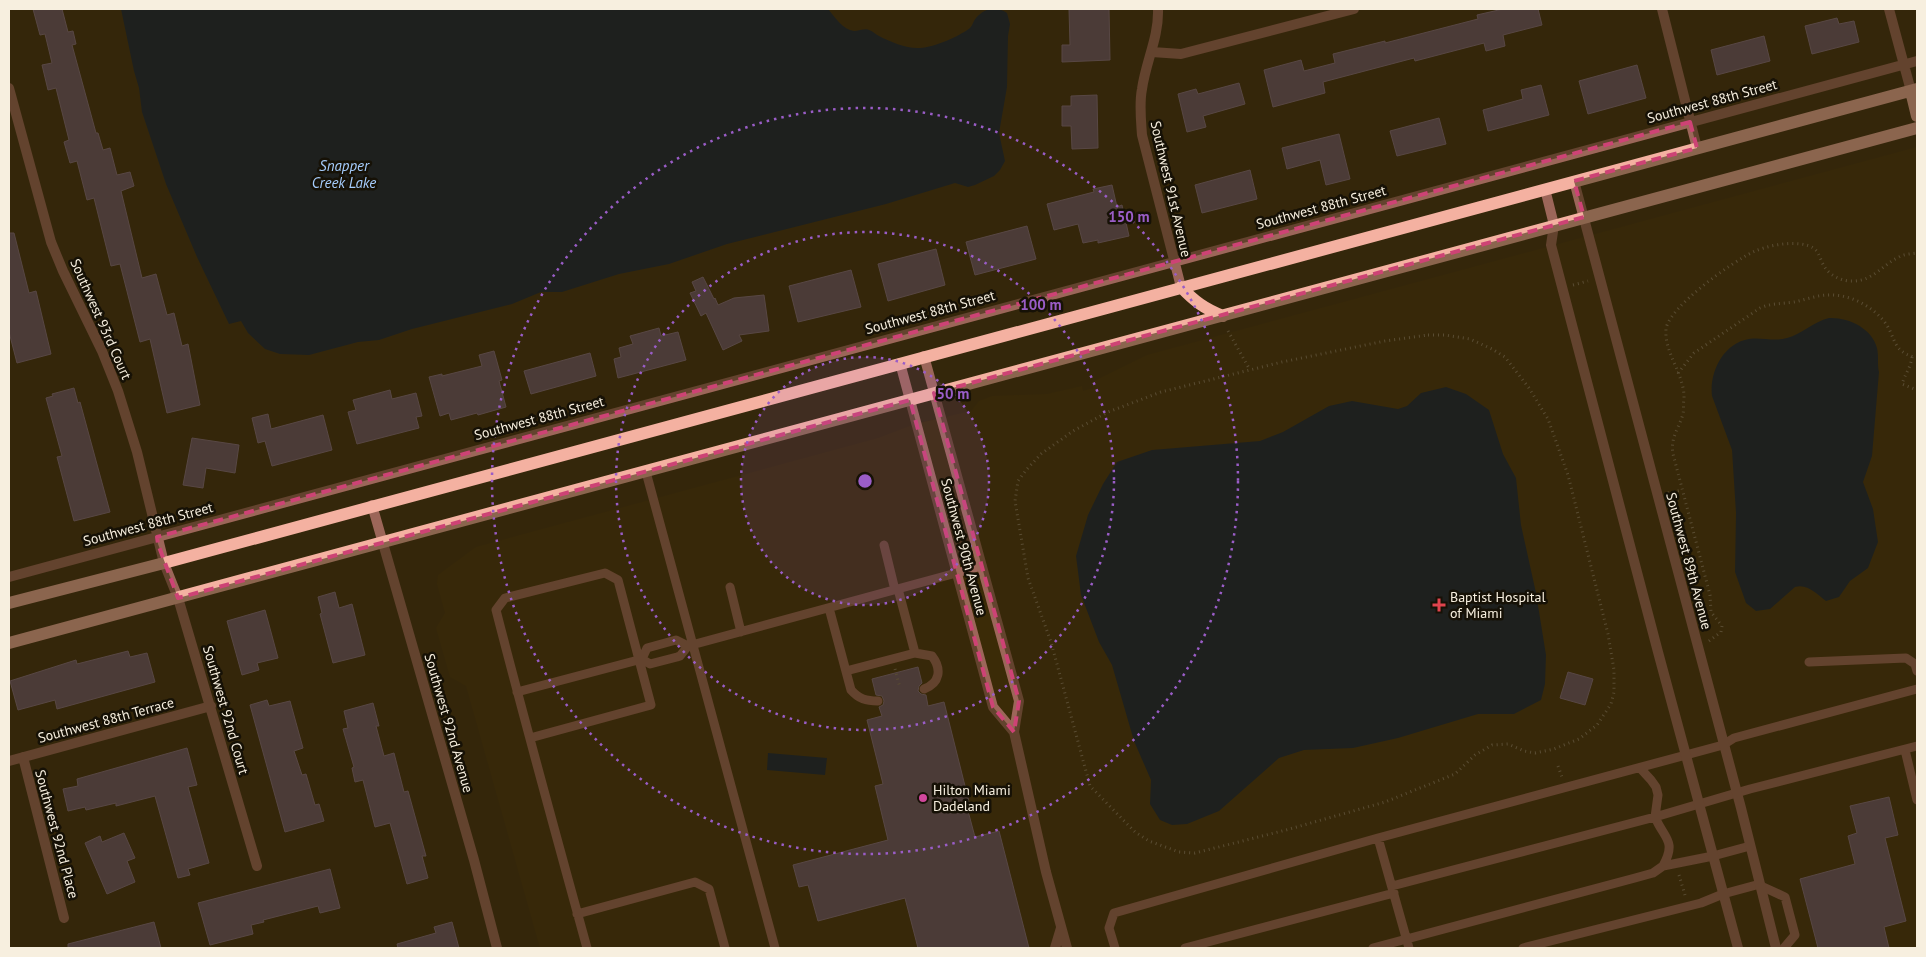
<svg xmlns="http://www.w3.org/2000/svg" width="1926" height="957" font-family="'PT Sans',sans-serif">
  <rect width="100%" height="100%" fill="#34270b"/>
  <path fill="#3b2b07" d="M1917,147V948H540L466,686L450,677L436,628L445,613L437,584L438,575L476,547L878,438L915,424L971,411L979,401L992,396L1047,394L1082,386L1083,391L1093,388L1092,382L1147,355Z"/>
  <path fill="#031a36" d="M121,9H828C835,17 843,30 854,31C859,31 866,28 869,30C873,31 876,35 879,36C891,42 907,49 920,48C935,47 958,37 970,28C973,25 973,21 976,18C985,8 996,6 1007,13L1010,24L1008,36L1007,87L999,133L1005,161L1000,170L994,176L975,185L968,187L955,183L886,204L727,244L669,264L619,274L562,292H541L512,304L412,329L379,340L358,342L309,355L280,354L265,349L248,333L241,321L229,324L197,257L166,184L142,112L139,88L134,71Z
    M1829,318C1848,317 1872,328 1877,348C1879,357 1877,364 1879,372L1872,456L1863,482L1873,509L1878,542L1868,568L1850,581L1839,597L1826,601C1817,594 1807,583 1795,587L1770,609L1756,611L1746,603L1735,572L1736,513L1732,450L1712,396C1709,373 1723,343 1749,339C1762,337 1774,342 1787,338C1802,334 1813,322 1829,318Z
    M1446,387L1466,394L1489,410L1503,454L1516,478L1521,525L1536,593L1546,655L1545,684L1541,700L1514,714H1478L1398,738L1353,748L1304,750L1279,758L1219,811L1187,824L1172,825L1160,820L1150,804L1151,780L1134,741L1112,665L1099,642L1081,595L1076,556L1088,515L1103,484L1117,462L1152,450L1260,441L1283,432L1329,406L1352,401L1398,409L1407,406L1421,393Z
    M768,753L827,758L825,775L767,770Z"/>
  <path fill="#66546d" stroke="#826f89" d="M33,9H62L68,32L73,31L76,44L72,45L96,133H98L103,150L110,148L117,175L130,172L134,186L121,191L142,278L156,274L167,315L174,313L182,346L188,344L200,405L167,413L150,339L140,342L120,264L111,266L94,198L87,200L77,161L70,163L64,142L69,140L56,88L48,90L42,65L52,63L45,34L40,35Z
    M1069,9H1109L1110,60L1062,62V45H1070Z
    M1503,9H1538L1542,25L1503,35L1505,46L1486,51L1484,43L1415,61L1414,58L1323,82L1325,93L1273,107L1264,70L1301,60L1304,71L1335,63L1333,54L1385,41V43L1478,19L1477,15Z
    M1837,18L1839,24L1854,21L1859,42L1812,54L1805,26Z
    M1764,36L1770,61L1717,75L1711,50Z
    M1637,65L1646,98L1588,114L1579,81Z
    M1239,83L1245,104L1203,116L1206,127L1187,132L1178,94L1196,89L1198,94Z
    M1541,85L1549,115L1488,131L1483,110L1523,99L1521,90Z
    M1097,95L1098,148L1072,149L1071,126H1062V106H1071V96Z
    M1439,118L1446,144L1397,156L1390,131Z
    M1339,134L1350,179L1326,185L1320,160L1287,169L1282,148Z
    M1250,170L1257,199L1202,213L1195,185Z
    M1112,185L1117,207L1122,205L1129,236L1098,243V240L1083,243L1078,224L1054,230L1047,204L1094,192L1093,189Z
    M1027,226L1036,259L975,275L966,242Z
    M9,233H14L29,293L36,291L51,354L17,363L9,332Z
    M936,249L945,285L888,301L878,264Z
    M851,270L861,307L798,322L789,286Z
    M703,277L714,299L715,298L718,305L734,298L764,295L769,331L739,335L742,341L723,350L706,313L701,316L690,293L696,291L692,282Z
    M659,328L661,336L678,332L686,360L618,378L614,359L621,357L619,348L633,344L630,336Z
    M494,351L502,380L499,381L506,407L478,415L477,413L451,420L449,413L440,416L429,377L442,374V376L482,366L479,355Z
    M590,353L596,376L531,394L524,371Z
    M74,388L78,403L80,402L110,512L74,521L57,457L62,456L46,398L53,396L52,394Z
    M390,390L392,399L416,393L422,416L416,417L419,428L357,444L348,412L356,410L353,400Z
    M268,414L271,429L323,415L332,450L272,466L265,441L258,443L252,418Z
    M192,438L239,445L235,473L206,468L203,488L183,485Z
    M335,592L339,608L352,604L365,655L333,663L320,614L322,613L318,597Z
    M265,610L278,658L257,663L259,670L242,675L227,621Z
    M128,651L130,657L147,653L155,682L57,709L55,700L18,710L10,681L76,660L77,664Z
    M918,667L922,683L919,686L918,691L921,694L926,695L928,706L944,702L971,810L968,811L975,837L999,831L1029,948H918L905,898L818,921L808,885L799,887L793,865L888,840L875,786L883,784L867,720L882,716L879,707L883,705L884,701L882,696L876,695L872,679Z
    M1568,672L1593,679L1585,705L1560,698Z
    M267,700L269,706L290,701L303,748L294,751L302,775L306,774L315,805L319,804L324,821L285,832L250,705Z
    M373,703L379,726H376L384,756L394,753L404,792L408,791L426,856H422L428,878L407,884L390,823L375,827L363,780L355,782L352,768L354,767L343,729L348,728L344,711Z
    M187,748L197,785L188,787L209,863L188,869L190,875L178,878L155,796L116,806V803L86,810L85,807L68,811L63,789L78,786L77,779Z
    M1889,797L1898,835L1885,838L1906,921L1884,927L1889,948H1818L1800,879L1855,864L1848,836L1857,833L1850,806Z
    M124,833L135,858L127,861L135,882L107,894L85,843L100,836L102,842Z
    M330,869L340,908L320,913L318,906L263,920L264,922L251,925L253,934L210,945L198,903Z
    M154,922L161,948H68V944Z
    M452,922L459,948H398L397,944L436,933L434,927Z"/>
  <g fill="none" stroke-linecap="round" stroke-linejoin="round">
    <path stroke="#857a63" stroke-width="3" stroke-dasharray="1 4" stroke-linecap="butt" d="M1573,285L1588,281
      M1228,331L1250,370
      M1428,335H1445L1470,339L1492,349L1505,357L1529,388L1548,419L1568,475L1608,634L1614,670V692L1611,704L1597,725L1579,739L1554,749L1535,753L1524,751L1508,744L1492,745L1475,755L1455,774L1385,802L1286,830L1195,853L1179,852L1149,841L1135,832L1090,786L1051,642L1028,578L1015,501L1018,481L1027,469L1041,454L1073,431L1108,412L1161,392L1282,362L1385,341Z
      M1912,357C1911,367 1905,374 1902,384L1917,390
      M1678,373L1694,353L1760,308C1771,303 1782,304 1794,302C1805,300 1817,295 1828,295C1849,294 1870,305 1883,320C1896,335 1891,351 1914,357L1917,356
      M1668,493L1682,490
      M1709,641L1721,632L1722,626L1711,612L1710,595L1673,454C1670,438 1679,428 1683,414C1684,409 1683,404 1684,399C1685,375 1664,353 1666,329C1669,307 1732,262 1753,252C1766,246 1786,242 1801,244C1822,247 1817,257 1826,269C1831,276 1844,282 1853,281C1873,281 1882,265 1899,257C1904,254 1911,254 1917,253
      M895,669L900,688
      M1558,766L1562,777
      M1679,875L1685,895"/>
    <path stroke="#9c6659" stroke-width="9" d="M646,472L775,948
      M884,545L895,590
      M730,587L741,632
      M898,589L915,653L932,656C942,669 940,683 924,689
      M829,608L851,690C859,699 866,701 878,701
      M642,659L650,664L677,657L680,656L688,646L982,566
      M1809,662L1906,658L1915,664L1917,671
      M846,671L915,653
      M517,692L642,659L647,648L676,640L688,646
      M530,738L651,705L618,580L605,573L505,598L496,610C525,723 556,835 587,948
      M1905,750L1917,800
      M1640,768L1651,780L1656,787L1658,795L1655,817C1664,839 1677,840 1663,866
      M1378,838L1409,948
      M1392,886L1655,817L1750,789L1917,746
      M1761,886L1785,897L1795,935L1784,948
      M577,914L695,882L709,889L725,948
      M1115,948L1109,928L1114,913L1378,838L1723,745L1734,738L1917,689
      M1185,948L1394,893
      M1373,948L1635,878L1653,873L1663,866L1713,856L1750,846
      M1523,948L1701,903L1723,894L1760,884"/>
    <path stroke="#9c6659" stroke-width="10" d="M1158,9C1159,37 1146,61 1142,89C1139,104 1141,120 1142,135L1181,287
      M1662,9L1697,148
      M1889,9L1911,91
      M1152,52L1181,54L1354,9
      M9,88L51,242L63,271L102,351L118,391L137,452L164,563L178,598L257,866
      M1574,181L1741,808L1776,948
      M1545,189L1554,225L1551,245L1658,652L1738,948
      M924,356L1019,701L1014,732L1046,872L1067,948
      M900,363L993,707L1014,732
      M9,577L1917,61
      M23,757L64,918
      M9,761L211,706
      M1055,948L1061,928"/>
    <path stroke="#9c6659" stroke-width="10" d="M372,505L474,860L497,948"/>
    <path stroke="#f4b1a1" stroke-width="12" d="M1911,91L1917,116
      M1181,287C1194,301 1205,309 1223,316
      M9,603L164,563L1917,89
      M9,643L1917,128"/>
  </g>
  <path d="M0 0H1926V957H0ZM1690,122L1697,148L1574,181L1584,217L934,393L1019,701L1014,732L993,707L910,400L178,598L158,544L157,537Z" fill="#34270b" fill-opacity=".55" fill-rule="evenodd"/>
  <path fill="none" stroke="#cd4375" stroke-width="4" stroke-dasharray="10 6" stroke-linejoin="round" d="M1690,122L1697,148L1574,181L1584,217L934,393L1019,701L1014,732L993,707L910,400L178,598L158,544L157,537Z"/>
  <circle cx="865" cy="481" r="124" fill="#9a5dc7" fill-opacity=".12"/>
  <g fill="none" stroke="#9a5dc7" stroke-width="2.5" stroke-dasharray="2.5 5">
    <circle cx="865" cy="481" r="124"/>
    <circle cx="865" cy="481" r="249"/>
    <circle cx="865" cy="481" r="373"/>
  </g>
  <path fill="#e0444e" stroke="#161106" stroke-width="2" d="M1436.5 597.5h5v5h5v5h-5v5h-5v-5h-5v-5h5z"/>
  <circle fill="#d1479c" stroke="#161106" stroke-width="2" cx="923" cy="798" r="5"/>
  <g text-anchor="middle" stroke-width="5" stroke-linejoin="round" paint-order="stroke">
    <g font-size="14" fill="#f7efdf" stroke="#161106">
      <text transform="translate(1712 101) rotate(-15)" y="5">Southwest 88th Street</text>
      <text transform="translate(1171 189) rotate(77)" y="5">Southwest 91st Avenue</text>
      <text transform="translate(1321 207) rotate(-15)" y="5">Southwest 88th Street</text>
      <text transform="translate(930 312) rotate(-15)" y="5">Southwest 88th Street</text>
      <text transform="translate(101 319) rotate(66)" y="5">Southwest 93rd Court</text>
      <text transform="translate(539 418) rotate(-15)" y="5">Southwest 88th Street</text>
      <text transform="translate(148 524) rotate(-15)" y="5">Southwest 88th Street</text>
      <text transform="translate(964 547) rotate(75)" y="5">Southwest 90th Avenue</text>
      <text transform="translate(1689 561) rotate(75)" y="5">Southwest 89th Avenue</text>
      <text transform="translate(226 710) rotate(74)" y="5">Southwest 92nd Court</text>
      <text transform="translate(106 720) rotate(-15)" y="5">Southwest 88th Terrace</text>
      <text transform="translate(449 723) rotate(74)" y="5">Southwest 92nd Avenue</text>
      <text transform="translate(57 834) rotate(75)" y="5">Southwest 92nd Place</text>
    </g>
    <g font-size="14" fill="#f7efdf" stroke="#161106" text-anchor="start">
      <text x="1450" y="602">Baptist Hospital<tspan x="1450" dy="16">of Miami</tspan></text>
      <text x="933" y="795">Hilton Miami<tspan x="933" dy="16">Dadeland</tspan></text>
    </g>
    <g font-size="15" font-style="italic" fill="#a6cdfd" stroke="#161106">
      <text x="344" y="171">Snapper<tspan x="344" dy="17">Creek Lake</tspan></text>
    </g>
  </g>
  <circle cx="865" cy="481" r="8" fill="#9a5dc7" stroke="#161106" stroke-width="2.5"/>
  <g font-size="15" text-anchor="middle" font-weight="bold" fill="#9a5dc7" stroke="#161106" stroke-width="5" stroke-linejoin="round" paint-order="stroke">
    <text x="1129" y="222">150 m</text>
    <text x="1041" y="310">100 m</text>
    <text x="953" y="399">50 m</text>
  </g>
  <rect width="1926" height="957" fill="none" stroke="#f7efdf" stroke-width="20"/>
</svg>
